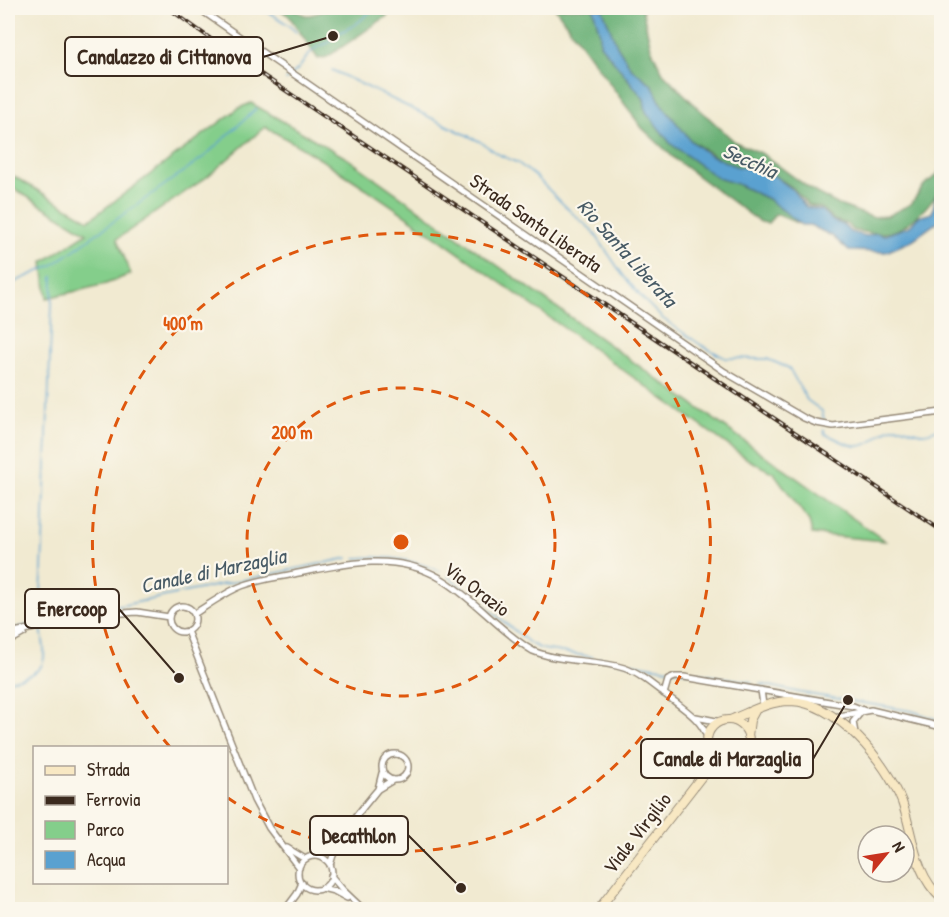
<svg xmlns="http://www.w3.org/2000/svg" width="949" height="917" font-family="'Patrick Hand',sans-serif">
  <rect width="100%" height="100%" fill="#fbf7ec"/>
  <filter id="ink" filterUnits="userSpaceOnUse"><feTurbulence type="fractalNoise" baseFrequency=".0167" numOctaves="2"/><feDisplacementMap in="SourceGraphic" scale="12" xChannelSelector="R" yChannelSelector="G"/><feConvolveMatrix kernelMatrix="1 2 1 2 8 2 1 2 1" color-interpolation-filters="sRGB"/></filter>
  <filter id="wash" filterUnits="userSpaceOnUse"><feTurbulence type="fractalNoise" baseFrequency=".008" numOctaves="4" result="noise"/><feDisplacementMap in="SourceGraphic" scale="24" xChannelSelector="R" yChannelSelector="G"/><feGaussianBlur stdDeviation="1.35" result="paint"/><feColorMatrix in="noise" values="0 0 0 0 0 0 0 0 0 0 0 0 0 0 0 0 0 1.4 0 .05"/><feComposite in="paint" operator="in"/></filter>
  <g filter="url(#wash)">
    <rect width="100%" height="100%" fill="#f1ead1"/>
    <path fill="#84ce8b" stroke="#607c54" stroke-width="1.5" d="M251,103L348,159L885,541L812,534L809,521L774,473L749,460C669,402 588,346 508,288C429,232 350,173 265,127L207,177L117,239L131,274L106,284L47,298L43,262L87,233L8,185V173L89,220L239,108Z"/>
    <path fill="#6bb177" stroke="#536e4a" stroke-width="1.5" d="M277,8H291L305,15H310L336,8H392L387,16L348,43L327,57L318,59L289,16Z
      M555,8H593L600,34V44L644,99L646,112L671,144L718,178L737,184L768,199L802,225L776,214L768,223L760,222L676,160L642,128Z
      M602,8H642L651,48L663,73L694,104L735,142L761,153L813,191L839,205L872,217L887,216L911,204L924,185L937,175L941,167C941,172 943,181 941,186C932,204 907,231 885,233C875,234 863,232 852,230L847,224L834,220L821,208L808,205L793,188L769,172L735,166L719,159L691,141L662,105L652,85L631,68L617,46Z"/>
    <path fill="#5aa1d0" stroke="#4a6677" stroke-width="1.5" d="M593,8H602L617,46L631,68L652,85L662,105L691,141L708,154L735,166L769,172L792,189L806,207L821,210L833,221L844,225L850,232L867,236L876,233L885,235L910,226L918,217L932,213L936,196L941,187L940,220L911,241L886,252L849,251L832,236L810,225H802L768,199L737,184L718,178L671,144L646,112L644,99L600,44V34Z"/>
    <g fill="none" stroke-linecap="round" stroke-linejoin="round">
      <path stroke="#5aa1d0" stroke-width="1.5" d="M262,8L287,24L296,32
        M332,70L479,141L500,155L518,163L535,176L571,212L593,231L622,274L643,299L662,318L701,345L725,358L767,359L789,368L807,400L822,411L824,420
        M286,80L299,68L309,54L317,47L328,43L333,36L355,25L375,8
        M8,285L53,265L205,156L256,109
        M824,430L825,434C842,440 855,453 872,441C878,436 884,430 892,428C904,424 912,433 923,433C929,433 936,429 942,428
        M356,558C386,555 412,559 440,571
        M448,576L531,644L542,649L593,657
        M48,621L348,558
        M40,624L53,276
        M8,630L29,625
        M598,658L752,682
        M8,681C46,672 48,667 41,628
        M761,684L802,693L912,711L942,721"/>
    </g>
  </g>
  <g filter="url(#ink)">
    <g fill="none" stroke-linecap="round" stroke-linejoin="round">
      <defs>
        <path id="street" d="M198,8L725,372L804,418L816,423L833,426L942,412
          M169 619a13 13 0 1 1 26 0a13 13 0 1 1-26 0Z
          M194,614C208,605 222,595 237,588C254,580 275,578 294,574C342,564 395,551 440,578C474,598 499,631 533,651C562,663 595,659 624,668C642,674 658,690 674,701C688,712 701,720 707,737
          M187,631L254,800L269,828L299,868
          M8,633L110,614L137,612L169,617
          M8,642L24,633
          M761,690L763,705
          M664,694L668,680L675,677H684L853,706L863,710
          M696,717L721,722
          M834,717L871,710L942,727
          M855,733L853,722L861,712
          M382 767a13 13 0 1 1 26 0a13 13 0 1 1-26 0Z
          M382,773L378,789L393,780
          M287,848L305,859
          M317,856L337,842
          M298 873a17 17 0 1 1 34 0a17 17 0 1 1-34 0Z
          M330,865C337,837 360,811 378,789
          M331,876L343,890L364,910
          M322,888L334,891L347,898
          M285,910L297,894L302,883"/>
        <path id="secondary" d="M730,720C750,712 768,701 791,701C837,703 886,761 902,802C914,836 913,873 942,899
          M707 741a21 21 0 1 1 42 0a21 21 0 1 1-42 0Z
          M748,736L750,720L756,709
          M703,774L709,750
          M598,910L702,776L724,762"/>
        <path id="highway" d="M940,910L942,908"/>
      </defs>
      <use href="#street" stroke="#968a78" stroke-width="8"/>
      <use href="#secondary" stroke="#968a78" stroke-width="10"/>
      <use href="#highway" stroke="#968a78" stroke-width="12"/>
      <use href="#street" stroke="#fff" stroke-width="5"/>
      <use href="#secondary" stroke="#f8e8c3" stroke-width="8"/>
      <use href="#highway" stroke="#edc569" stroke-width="9"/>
      <defs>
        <path id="rail" d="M168,8L243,62L942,531"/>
      </defs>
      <use href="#rail" stroke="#3b2a1e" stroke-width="4"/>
      <use href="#rail" stroke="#fbf7ec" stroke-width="1.5" stroke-dasharray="4.5" stroke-linecap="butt"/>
    </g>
  </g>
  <g fill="none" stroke="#df570d" stroke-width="3" stroke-dasharray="10 8">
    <circle cx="401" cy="542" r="154"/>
    <path d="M170 747A309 309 0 1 1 228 798"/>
  </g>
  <g text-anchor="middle" stroke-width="4.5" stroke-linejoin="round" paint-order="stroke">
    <g font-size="20" fill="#3b2a1e" stroke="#fbf7ec">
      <text transform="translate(536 223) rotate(35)" y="7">Strada Santa Liberata</text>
      <text transform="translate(477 589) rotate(37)" y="7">Via Orazio</text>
      <text transform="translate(637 833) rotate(-52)" y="7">Viale Virgilio</text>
    </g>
    <g font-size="21" font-style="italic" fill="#475a65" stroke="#fbf7ec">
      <text transform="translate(750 161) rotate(24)" y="7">Secchia</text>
      <text transform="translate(627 253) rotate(48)" y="7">Rio Santa Liberata</text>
      <text transform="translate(213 571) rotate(-12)" y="7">Canale di Marzaglia</text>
    </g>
  </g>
  <circle cx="401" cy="542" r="9" fill="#df570d" stroke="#fbf7ec" stroke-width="3"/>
  <g font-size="18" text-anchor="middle" font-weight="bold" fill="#df570d" stroke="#fbf7ec" stroke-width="4.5" stroke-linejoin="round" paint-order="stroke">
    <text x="183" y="330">400 m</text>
    <text x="292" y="439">200 m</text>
  </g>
  <path fill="none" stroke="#3b2a1e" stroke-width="2" d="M333 36L263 57M179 678L119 609M848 700L813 759M461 888L408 835"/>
  <g fill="#3b2a1e" stroke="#fbf7ec" stroke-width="2">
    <circle cx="333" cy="36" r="6"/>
    <circle cx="179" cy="678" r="6"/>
    <circle cx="848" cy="700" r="6"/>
    <circle cx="461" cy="888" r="6"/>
  </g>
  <g fill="#fbf7ec" stroke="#3b2a1e" stroke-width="2">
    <rect x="65" y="37" width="198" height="39" rx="6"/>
    <rect x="25" y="589" width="94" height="39" rx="6"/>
    <rect x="641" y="739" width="172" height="39" rx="6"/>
    <rect x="310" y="816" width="98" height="39" rx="6"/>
  </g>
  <g font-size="21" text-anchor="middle" font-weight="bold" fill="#3b2a1e">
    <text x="164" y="64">Canalazzo di Cittanova</text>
    <text x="72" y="616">Enercoop</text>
    <text x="727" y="766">Canale di Marzaglia</text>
    <text x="359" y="843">Decathlon</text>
  </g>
  <rect width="949" height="917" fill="none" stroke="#fbf7ec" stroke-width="30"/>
  <rect x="33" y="746" width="195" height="138" fill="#fbf7ec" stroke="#aea59a" stroke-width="1.5"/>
  <rect x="45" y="766" width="30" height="9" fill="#f8e8c3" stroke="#aea59a" stroke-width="1.5"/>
  <text x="87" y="776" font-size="18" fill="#3b2a1e">Strada</text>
  <rect x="45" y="796" width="30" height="9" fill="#3b2a1e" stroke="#aea59a" stroke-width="1.5"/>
  <text x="87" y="806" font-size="18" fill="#3b2a1e">Ferrovia</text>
  <rect x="45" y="821" width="30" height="18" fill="#84ce8b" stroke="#aea59a" stroke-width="1.5"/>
  <text x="87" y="836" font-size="18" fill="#3b2a1e">Parco</text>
  <rect x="45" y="851" width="30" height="18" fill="#5aa1d0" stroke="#aea59a" stroke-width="1.5"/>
  <text x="87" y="866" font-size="18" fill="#3b2a1e">Acqua</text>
  <g transform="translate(886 854) rotate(60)"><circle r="28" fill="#fbf7ec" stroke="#aea59a" stroke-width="1.5"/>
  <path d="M0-4.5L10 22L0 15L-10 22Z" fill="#c8321e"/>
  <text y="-9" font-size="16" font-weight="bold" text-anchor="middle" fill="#3b2a1e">N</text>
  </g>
</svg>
